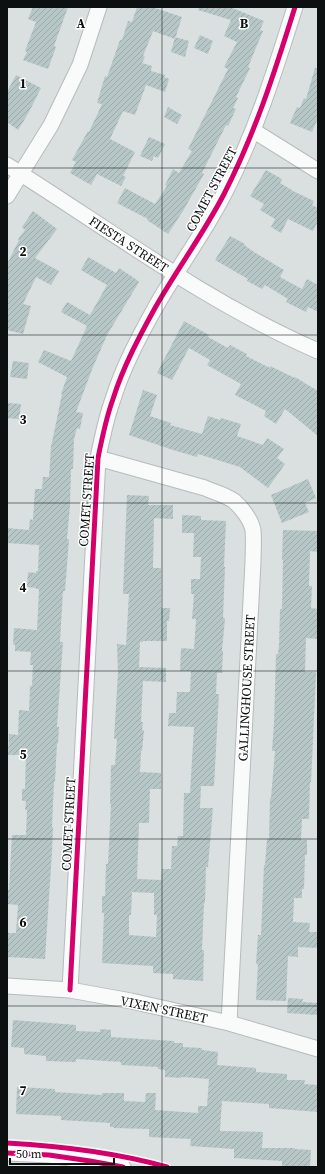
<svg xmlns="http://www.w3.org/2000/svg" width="325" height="1174" font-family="'Source Serif 4',serif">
  <defs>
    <pattern id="building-hatch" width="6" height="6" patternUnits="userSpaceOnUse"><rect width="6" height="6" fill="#b7c7c7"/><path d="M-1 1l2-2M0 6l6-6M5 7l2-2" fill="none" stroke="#9caaaa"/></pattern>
  </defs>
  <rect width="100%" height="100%" fill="#dadfdf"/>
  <path fill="url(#building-hatch)" fill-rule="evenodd" d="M33,7H68L54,46L56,47L48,69L23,60L27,52L25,51L36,22L28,19Z
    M137,7H152L182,17L175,39L153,31L143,56L145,57L142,63L152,66L151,71L165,75L164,77L169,79L165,92L146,85L135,115L123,111L110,139L135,152L123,176L126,177L121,186L97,174L91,185L70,173L76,162L72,160L88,131L89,132L102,104L97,103L105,76L107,77L120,40H122L128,21L132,22Z
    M199,7H230L264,21L260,30L263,31L248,67L250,68L236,97L238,98L233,108L236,109L228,126L226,125L202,173L204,174L183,211L168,234L147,220L148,219L117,203L125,188L155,204L167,186L165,185L173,169L179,173L192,151L188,149L228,69L224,67L237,42L224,36L231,20L198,10Z
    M200,35L213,41L208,54L194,48Z
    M175,37L189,41L185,57L171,52Z
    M315,68H318V118L312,132L290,123L297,107L300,108L304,98L306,99Z
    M16,75L41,88L29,112L18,130L7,122V92Z
    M168,107L182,115L177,124L164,117Z
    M149,137L165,144L158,158L154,156L152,161L140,156Z
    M266,170L282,179L280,183L295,192L314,201L312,205L318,208V221L313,231L288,219L281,233L271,227L275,219L260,210L264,204L250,196Z
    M33,211L57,229L35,258L59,271L51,285L36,277L23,304L31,306L23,334L7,330V264L19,240L18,239L25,230L22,227Z
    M230,236L245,244L244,245L254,252L284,270L280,277L302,289L307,279L318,285V312L308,307L306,312L286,302L288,299L265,285L262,289L247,281L248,279L215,260Z
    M88,257L116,273L119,268L137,280L139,282L107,335L93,367L76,412L83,413L80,429L77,428L74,439L73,469H71L70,506L67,539H69L68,553L65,591H63L60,642H63L57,727H59L58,744L57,743L55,782H54L52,827H53L52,852L45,959L7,957V933H16L18,905L7,904V889L9,890L12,835H26L27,810H25L26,801H22V789H25L26,755H8L9,734L18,735L19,710L29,711L30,686H32L33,665H30L31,652L15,651V645L13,644L14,628L37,630L39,589H36V588L27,587L28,572L36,573V571H38L39,545L7,543V528L29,530L30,519L33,520L35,489H42L43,477H49L51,447L62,394H61L67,377L38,362L44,350L71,361L87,326L61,312L67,302L90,315L107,285L81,270Z
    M184,321L209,335L208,337L228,348L230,345L247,354L246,356L270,368V366L295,378V377L318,391V436L285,409L276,424L264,416L266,411L235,395L241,384L207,365L210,360L189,348L172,380L157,373Z
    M13,361L29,363L27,379L10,377Z
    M143,390L157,395L150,416L171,423L170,425L202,434L208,416L220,420L221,418L241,424L237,436L263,445L267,438L284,449L277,458L285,464L268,488L240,467L198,454L197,457L173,450L129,435Z
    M7,403L21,404L19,419L7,418Z
    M308,479L316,498L305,503L309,512L282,523L271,495Z
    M127,495L149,496L148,505H173V519L154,518L153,568H161V608H170L169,621H167V641H143V642H140L139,667L166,668V682L143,681L141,722H143L142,730H144L142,751H141L140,772L161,773V789H150L149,823H139L137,879L161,880L162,869H171L172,846H177L178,836H183L184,793H190L194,727L168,726L169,713H176L177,692H190L191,671H180L181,648L194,649L196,619H192L194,594H191V579H200L201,557H193L194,533H182V515L201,516V520L226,521L224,567H225L223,618H225L222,651H223L222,673H217L216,694H219L214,786H201L200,808H213L208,867H206L205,903H204L202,950H204L203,981L173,979V974L153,973V966L102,963L104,913H102V896H105L106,864H108L111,804H110L111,765H115L117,739H114L118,672L117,644L126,645L129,594H123ZM132,892L154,893V915H157L156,937L129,935V915H131Z
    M283,530L318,531V552L310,551L309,586H312L311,608L318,609V639L306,638L305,672H316L312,762L311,782H310L309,819H302L301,840H307V855H305L304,889H302V898H294L293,922L310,923L309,932H318V948L298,947V957L288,956L286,1001L256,1000L258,964H256L258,935H261L264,865H265L267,839H269L270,798H271L275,751H272L274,723L276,654H278L279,645L280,609H282L283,560H282Z
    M288,998L303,999L302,1002L318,1003V1015L287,1013Z
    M13,1020L76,1025V1031L100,1032V1029L111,1030V1037L174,1041V1043H183V1047L202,1048V1050L218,1052L217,1065L256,1068V1072L287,1074V1080H305L304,1084L318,1085V1112L269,1108V1104L222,1101L220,1131L263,1132L262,1148H295V1149L311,1150L310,1167H282V1161L234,1158V1149L190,1146L191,1139L149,1137V1129L114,1128V1127H110V1123L61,1120V1116L16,1114L17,1087L55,1089V1092L102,1095V1093H124V1101L145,1102L146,1093H156L155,1110L198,1113V1106H207L209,1079L182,1077L181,1078L165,1077V1070L158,1069V1067L121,1065V1062L76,1059V1062L46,1061V1056L24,1054V1048L11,1047Z"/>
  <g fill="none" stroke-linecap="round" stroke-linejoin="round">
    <defs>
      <path id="minor" d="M254,131L318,171
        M7,165C109,229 207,303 318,351
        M7,196L51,125L80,65L99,7
        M98,458L205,488C214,492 226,495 234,501C242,508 251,520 253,530C254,541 253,552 253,562L229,1023
        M7,986L70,990L131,1001L229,1023L318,1049
        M70,990L98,458C102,438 106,418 113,399C123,367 139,337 155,308C177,269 204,233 224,194C255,134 275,71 295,7
        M7,1153L49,1155L90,1161L123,1167"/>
    </defs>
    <use href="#minor" stroke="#b7bbbb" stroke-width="17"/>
    <use href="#minor" stroke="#f9fafa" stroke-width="15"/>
    <defs>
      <path id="cycleway" d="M70,990L98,458C102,438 106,418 113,399C123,367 139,337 155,308C177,269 204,233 224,194C255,134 275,71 295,7
        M7,1143C61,1146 114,1152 167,1167
        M7,1153L49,1155L90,1161L123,1167"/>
    </defs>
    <use href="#cycleway" stroke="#fff" stroke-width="8"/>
    <use href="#cycleway" stroke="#d6006c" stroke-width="5"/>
  </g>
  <path fill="none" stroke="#0d1010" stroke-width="1" stroke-opacity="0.55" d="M162,7V1167M7,168H318M7,335H318M7,503H318M7,671H318M7,839H318M7,1006H318"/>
  <g text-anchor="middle" stroke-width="3" stroke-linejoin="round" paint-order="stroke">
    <g font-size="13" fill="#0d1010" stroke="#fff">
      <text transform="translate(211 189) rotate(-62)" y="5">COMET STREET</text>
      <text transform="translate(129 244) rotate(33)" y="5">FIESTA STREET</text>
      <text transform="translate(86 500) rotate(-86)" y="5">COMET STREET</text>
      <text transform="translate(246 688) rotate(-87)" y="5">GALLINGHOUSE STREET</text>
      <text transform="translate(68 824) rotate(-87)" y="5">COMET STREET</text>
      <text transform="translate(164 1009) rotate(12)" y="5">VIXEN STREET</text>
    </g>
  </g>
  <g font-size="13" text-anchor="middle" font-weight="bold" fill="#0d1010" stroke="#fff" stroke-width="3" stroke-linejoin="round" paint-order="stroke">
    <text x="81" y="28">A</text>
    <text x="244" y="28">B</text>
    <text x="23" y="88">1</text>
    <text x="23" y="256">2</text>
    <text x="23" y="424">3</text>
    <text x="23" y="592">4</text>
    <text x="23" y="759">5</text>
    <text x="23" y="927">6</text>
    <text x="23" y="1095">7</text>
  </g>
  <rect width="325" height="1174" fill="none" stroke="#0d1010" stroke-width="16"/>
  <path d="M10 1158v6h104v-6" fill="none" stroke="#0d1010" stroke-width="2"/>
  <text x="16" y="1158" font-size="12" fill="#0d1010" stroke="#ffffff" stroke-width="3" paint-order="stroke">50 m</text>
</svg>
